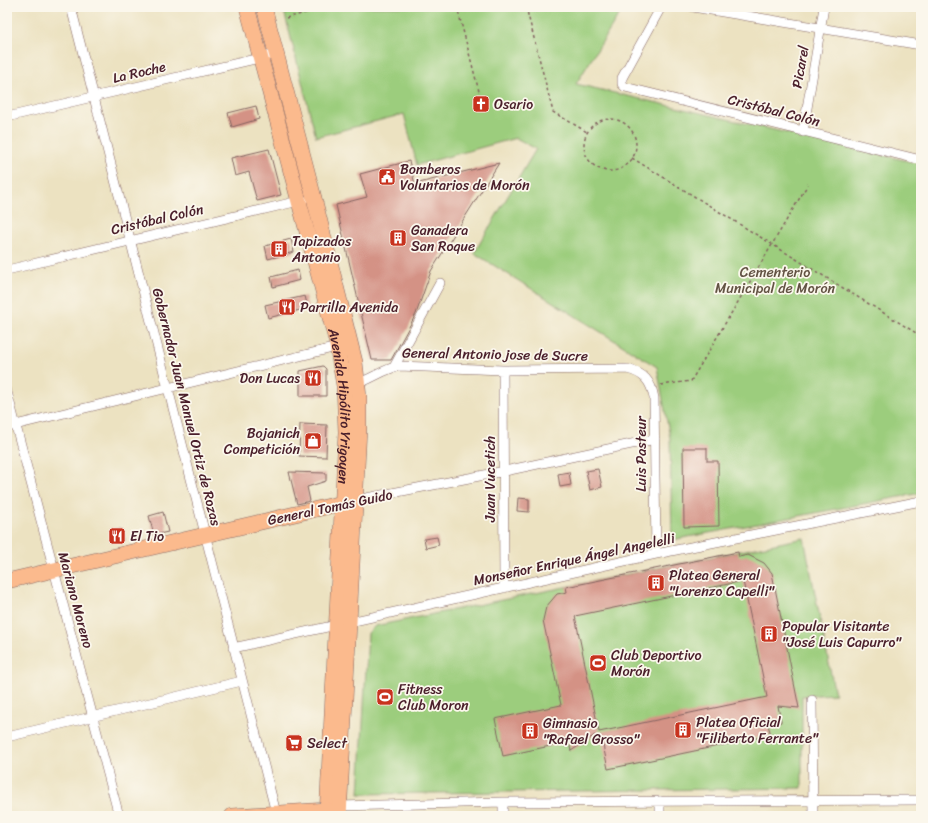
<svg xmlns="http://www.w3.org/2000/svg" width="928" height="823" font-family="Sriracha,sans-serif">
  <rect width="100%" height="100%" fill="#fbf7ec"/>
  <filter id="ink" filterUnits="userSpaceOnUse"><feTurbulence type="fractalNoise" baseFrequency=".025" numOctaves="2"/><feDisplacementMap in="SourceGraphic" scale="8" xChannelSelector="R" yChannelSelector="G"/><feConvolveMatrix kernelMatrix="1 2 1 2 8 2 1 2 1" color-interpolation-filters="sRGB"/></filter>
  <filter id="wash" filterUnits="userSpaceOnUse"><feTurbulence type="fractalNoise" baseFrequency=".012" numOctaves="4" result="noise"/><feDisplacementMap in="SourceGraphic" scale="16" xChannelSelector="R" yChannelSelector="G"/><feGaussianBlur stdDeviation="0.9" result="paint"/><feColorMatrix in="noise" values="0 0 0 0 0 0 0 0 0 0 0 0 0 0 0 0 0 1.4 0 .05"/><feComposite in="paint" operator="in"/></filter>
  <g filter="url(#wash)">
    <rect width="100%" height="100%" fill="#ece2c1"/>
    <path fill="#9ccd7d" stroke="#737654" d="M283,7H624L576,84L921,164V493L672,540L670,438L657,367L474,253L536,149L516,138L417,165L404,114L316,137Z
      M804,538L835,694L802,696V788L359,794L368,633L375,626Z"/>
    <g id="blocks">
      <path fill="#d49285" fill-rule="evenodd" d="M256,106L259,119L232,127L228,113Z
        M269,149L281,195L257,201L249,172L235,176L231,158Z
        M409,161L415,184L499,163L431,271L416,314L391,360H372L336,205L367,197L360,174Z
        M291,239L294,252L268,259L265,246Z
        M298,270L300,280L273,287L271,277Z
        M305,296L308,308L268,318L265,305Z
        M323,366L326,369V396H300V371Z
        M300,424L327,425L326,457L299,456Z
        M683,448H707V461H718L719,526L684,527Z
        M598,469L602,487L590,490L586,471Z
        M289,472L326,473V481L307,487L310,501L297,504Z
        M569,472L571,485L560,487L558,474Z
        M518,498L529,499V512L517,511Z
        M163,512L168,532L154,535L149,516Z
        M121,529L123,540L113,542L111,531Z
        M437,537L439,545L426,548L424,539Z
        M738,552L739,557L748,555L764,563L772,573L799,708L778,706L781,722L768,725L771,735L608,769L602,740L596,741L595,735L571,751L569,742L503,756L495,719L561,705L543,620L546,607L557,594L567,592L566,587ZM743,581L767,697L599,732L575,616Z"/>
    </g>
  </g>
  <g filter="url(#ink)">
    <use href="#blocks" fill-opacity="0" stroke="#836360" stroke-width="1"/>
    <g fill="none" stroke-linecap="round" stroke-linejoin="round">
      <defs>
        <path id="minor" d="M71,7L276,813
          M661,7L622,78V84L625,87L921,160
          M693,7L921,45
          M7,117L276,54
          M803,132L824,7
          M7,270L303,200
          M394,367L440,283
          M503,370L504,588
          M355,384C371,380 383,369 399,366L503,370L627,369C644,373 651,381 654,398L656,554
          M7,392L119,816
          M7,427L337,347
          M356,500L505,471L655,439
          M233,648L656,554L921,501
          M812,700L813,816
          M7,737L242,681
          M503,802V816
          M339,806L503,802L921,800
          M660,816V801"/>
        <g id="primary">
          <path id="s1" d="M247,7L336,340L344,386L346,432L327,816"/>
          <path d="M264,7L314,198L355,362L359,397V428L339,816"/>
          <path d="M7,581L351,501"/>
          <path d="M232,816L327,810"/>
        </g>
      </defs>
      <use href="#minor" stroke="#836360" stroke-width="10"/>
      <use href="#primary" stroke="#836360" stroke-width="16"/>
      <path stroke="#836360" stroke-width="1.5" stroke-dasharray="3 3" stroke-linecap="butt" d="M457,7L482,103
        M526,7L553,112L587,132
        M286,18L328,7
        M584 145a26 26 0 1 1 52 0a26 26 0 1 1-52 0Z
        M632,158L921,336
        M661,385L691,381L808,184"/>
      <use href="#minor" stroke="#fff" stroke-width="9"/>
      <use href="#primary" stroke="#fbba8d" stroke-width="15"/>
    </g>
  </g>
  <defs>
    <symbol id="church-square" viewBox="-11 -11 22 22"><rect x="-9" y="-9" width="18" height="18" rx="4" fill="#c8321e" stroke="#fbf7ec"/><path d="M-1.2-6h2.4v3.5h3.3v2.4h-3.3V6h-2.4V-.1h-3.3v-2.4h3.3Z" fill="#fff"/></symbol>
    <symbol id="civic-square" viewBox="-11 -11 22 22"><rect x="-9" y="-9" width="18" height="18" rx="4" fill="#c8321e" stroke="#fbf7ec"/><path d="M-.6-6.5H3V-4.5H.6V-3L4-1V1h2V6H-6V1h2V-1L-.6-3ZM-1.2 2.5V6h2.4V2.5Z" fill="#fff"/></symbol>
    <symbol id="building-square" viewBox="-11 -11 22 22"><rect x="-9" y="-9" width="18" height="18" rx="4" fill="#c8321e" stroke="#fbf7ec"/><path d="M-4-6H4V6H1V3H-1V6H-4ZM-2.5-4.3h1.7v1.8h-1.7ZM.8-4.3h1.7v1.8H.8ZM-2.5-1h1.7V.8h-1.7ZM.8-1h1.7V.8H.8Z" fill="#fff"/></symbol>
    <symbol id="restaurant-square" viewBox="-11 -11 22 22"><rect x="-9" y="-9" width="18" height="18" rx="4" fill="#c8321e" stroke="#fbf7ec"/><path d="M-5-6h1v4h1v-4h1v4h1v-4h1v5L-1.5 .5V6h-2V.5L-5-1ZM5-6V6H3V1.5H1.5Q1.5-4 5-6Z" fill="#fff"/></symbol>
    <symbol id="shop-square" viewBox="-11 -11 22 22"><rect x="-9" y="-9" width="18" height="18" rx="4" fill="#c8321e" stroke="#fbf7ec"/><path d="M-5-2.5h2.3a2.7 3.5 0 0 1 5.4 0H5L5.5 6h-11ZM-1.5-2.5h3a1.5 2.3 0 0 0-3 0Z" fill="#fff"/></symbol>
    <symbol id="stadium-square" viewBox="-11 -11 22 22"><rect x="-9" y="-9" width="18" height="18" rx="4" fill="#c8321e" stroke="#fbf7ec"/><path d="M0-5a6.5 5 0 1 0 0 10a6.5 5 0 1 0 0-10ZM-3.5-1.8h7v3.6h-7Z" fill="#fff"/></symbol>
    <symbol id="supermarket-square" viewBox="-11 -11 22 22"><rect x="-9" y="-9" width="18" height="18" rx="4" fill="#c8321e" stroke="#fbf7ec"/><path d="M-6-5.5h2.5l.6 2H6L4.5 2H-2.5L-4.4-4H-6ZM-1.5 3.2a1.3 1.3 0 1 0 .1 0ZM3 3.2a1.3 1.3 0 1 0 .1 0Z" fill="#fff"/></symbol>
  </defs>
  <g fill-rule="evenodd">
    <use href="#church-square" x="471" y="94" width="20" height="20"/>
    <use href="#civic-square" x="377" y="167" width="20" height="20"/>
    <use href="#building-square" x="388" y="228" width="20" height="20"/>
    <use href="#building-square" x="269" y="239" width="20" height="20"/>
    <use href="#restaurant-square" x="277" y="297" width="20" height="20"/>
    <use href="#restaurant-square" x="303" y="368" width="20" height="20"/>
    <use href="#shop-square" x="303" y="431" width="20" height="20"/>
    <use href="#restaurant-square" x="107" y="526" width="20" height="20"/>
    <use href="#building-square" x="646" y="573" width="20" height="20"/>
    <use href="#building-square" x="759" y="624" width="20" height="20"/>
    <use href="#stadium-square" x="588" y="653" width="20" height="20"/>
    <use href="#stadium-square" x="375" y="687" width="20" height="20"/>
    <use href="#building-square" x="673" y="720" width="20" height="20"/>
    <use href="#building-square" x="520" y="721" width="20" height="20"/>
    <use href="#supermarket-square" x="284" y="733" width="20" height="20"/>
  </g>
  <g text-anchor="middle" stroke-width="3.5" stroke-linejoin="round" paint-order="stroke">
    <g font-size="14" fill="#4a1f2b" stroke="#fbf7ec">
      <text transform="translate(800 67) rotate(-80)" y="5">Picarel</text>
      <text transform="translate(139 72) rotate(-13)" y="5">La Roche</text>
      <text transform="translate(774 110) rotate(14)" y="5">Cristóbal Colón</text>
      <text transform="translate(157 219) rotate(-13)" y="5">Cristóbal Colón</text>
      <text transform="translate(495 354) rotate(1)" y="5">General Antonio jose de Sucre</text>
      <text dy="5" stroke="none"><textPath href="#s1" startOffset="411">Avenida Hipólito Yrigoyen</textPath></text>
      <text transform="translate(187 407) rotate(76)" y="5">Gobernador Juan Manuel Ortiz de Rozas</text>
      <text transform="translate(641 454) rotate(-90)" y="5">Luis Pasteur</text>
      <text transform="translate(490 479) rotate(-90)" y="5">Juan Vucetich</text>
      <text transform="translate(330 507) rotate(-12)" y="5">General Tomás Guido</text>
      <text transform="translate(574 559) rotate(-12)" y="5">Monseñor Enrique Ángel Angelelli</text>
      <text transform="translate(76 600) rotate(75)" y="5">Mariano Moreno</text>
    </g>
    <g font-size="14" fill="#4a1f2b" stroke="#fbf7ec" text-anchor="start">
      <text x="494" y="109">Osario</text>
      <text x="400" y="174">Bomberos<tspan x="400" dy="16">Voluntarios de Morón</tspan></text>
      <text x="411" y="235">Ganadera<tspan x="411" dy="16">San Roque</tspan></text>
      <text x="292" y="246">Tapizados<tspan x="292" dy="16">Antonio</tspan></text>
      <text x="300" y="312">Parrilla Avenida</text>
      <text x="300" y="383" text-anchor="end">Don Lucas</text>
      <text x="300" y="438" text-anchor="end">Bojanich<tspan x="300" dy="16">Competición</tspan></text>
      <text x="130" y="541">El Tio</text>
      <text x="669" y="580">Platea General<tspan x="669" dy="16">"Lorenzo Capelli"</tspan></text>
      <text x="782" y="631">Popular Visitante<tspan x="782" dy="16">"José Luis Capurro"</tspan></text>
      <text x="611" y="660">Club Deportivo<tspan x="611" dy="16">Morón</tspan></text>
      <text x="398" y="694">Fitness<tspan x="398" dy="16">Club Moron</tspan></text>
      <text x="696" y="727">Platea Oficial<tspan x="696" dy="16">"Filiberto Ferrante"</tspan></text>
      <text x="543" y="728">Gimnasio<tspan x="543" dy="16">"Rafael Grosso"</tspan></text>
      <text x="307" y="748">Select</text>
    </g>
    <g font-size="14" fill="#635344" stroke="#fbf7ec">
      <text x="775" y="277">Cementerio<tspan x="775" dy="16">Municipal de Morón</tspan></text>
    </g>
  </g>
  <rect width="928" height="823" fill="none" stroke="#fbf7ec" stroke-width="24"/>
</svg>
